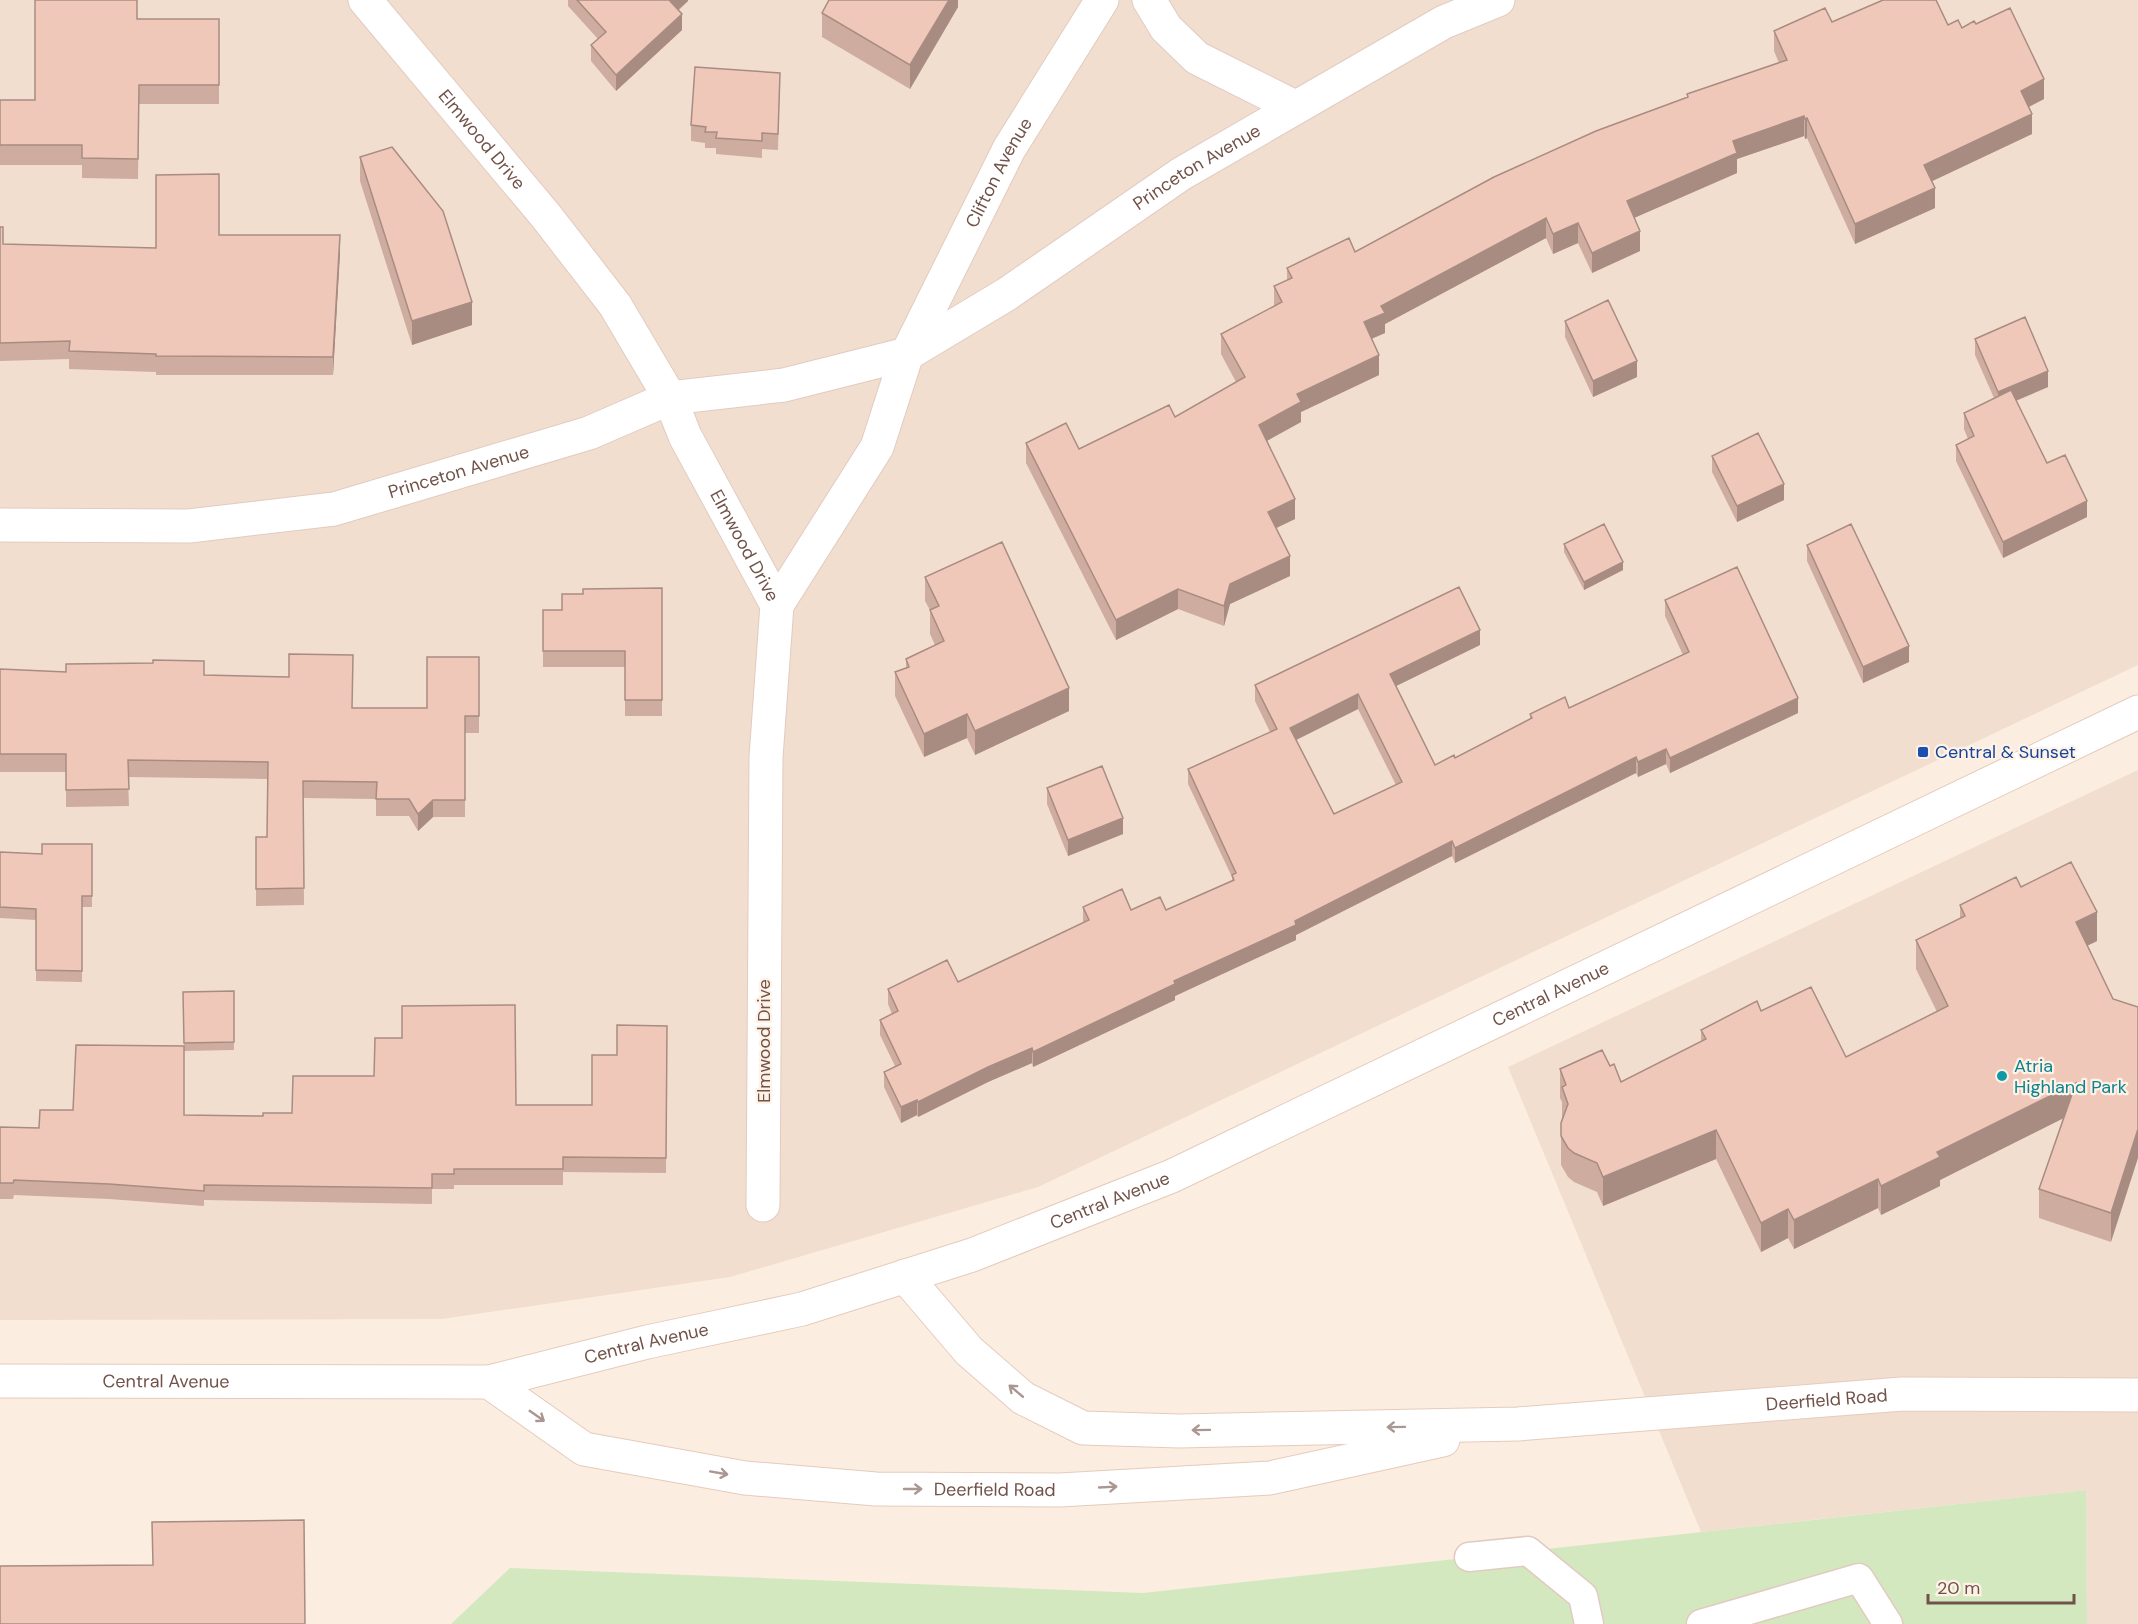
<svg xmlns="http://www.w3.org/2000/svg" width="2138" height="1624" font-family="'DM Sans',sans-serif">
  <rect width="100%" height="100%" fill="#fbeee0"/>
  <path fill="#f2decf" d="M0,0H2138V665L1038,1187L730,1277L442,1319L0,1320Z
    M2138,770V1624H2087L2086,1490L1701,1532L1508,1067Z"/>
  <path fill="#d4e8c0" d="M2086,1490L2087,1624H451L510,1568L1143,1593Z"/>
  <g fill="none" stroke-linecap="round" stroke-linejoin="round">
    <defs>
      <path id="lane" d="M1469,1557L1528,1551L1583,1596L1589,1624
        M1701,1624L1859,1578L1888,1624"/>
      <g id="street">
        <path id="s1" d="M365,0L546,216L615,305L670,398L685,436L777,605L766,757L763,1205"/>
        <path d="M1149,0L1166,28L1197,58L1295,107"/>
        <path id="s2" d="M0,525L189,526L334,509L589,433L670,398L784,385L907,354L1007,294L1181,174L1444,22L1498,0"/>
        <path id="s3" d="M777,605L877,447L907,354L1009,149L1102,0"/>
      </g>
      <g id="secondary">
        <path id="s4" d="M905,1276L969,1351L1023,1398L1083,1428L1179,1431L1518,1424L1902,1394L2138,1395"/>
        <path id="s5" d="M0,1381L489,1382L647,1342L802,1309L972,1255L1172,1176L2138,712"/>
        <path id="s6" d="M489,1382L584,1449L745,1478L876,1489L1060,1490L1270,1478L1443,1440"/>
      </g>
    </defs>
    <use href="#lane" stroke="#e1cbc0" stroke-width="31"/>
    <use href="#street" stroke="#e1cbc0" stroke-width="35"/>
    <use href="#secondary" stroke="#e5cbbd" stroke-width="35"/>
    <use href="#lane" stroke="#fff" stroke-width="28"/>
    <use href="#street" stroke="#fff" stroke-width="33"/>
    <use href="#secondary" stroke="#fff" stroke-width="33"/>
  </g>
  <path fill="#ceac9f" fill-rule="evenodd" d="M568,0H688V1L679,10L682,30L616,91L591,61V45L598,39L568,6Z
    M958,0V7L910,89L822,37V13Z
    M137,19H219V104H139L138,179L82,178V165H0V100H35Z
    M1832,22L1948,25L1962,28L1976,24L2044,99L2028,107L2032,134L1932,181L1935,208L1855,244L1807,138L1805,139L1804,136L1737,159V173L1634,218L1640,251L1592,273L1578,243L1553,254L1546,238L1385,324V333L1371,339L1379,375L1301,412V422L1267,441L1295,519L1276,528L1290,576L1230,604L1224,626L1178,609L1116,640L1026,463V443L1079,449L1175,417L1236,382L1221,354V334L1274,306V286L1287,280V268L1355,252L1687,98V94L1779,63L1774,51V31Z
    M780,73L778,150L762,149V158L716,154V148H705V143L691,141V125Z
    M360,157L472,325L412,345L360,181Z
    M0,227L3,244L156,248L219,235L340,253L333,375H156V372L69,369V359L0,361Z
    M1565,321L1637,377L1593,397L1565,337Z
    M1975,339L2048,387L2016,401L2047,463L2087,517L2003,558L1956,461V445L1968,439L1964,429V413L1994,398L1975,355Z
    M1712,456L1784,500L1737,522L1712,472Z
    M1564,544L1623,570L1584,590L1564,552Z
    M1807,545L1909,662L1863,683L1807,561Z
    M925,577L1069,711L975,755L967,738L924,757L895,696V672L906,668V659L935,645L930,634V610L925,601Z
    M662,588V716H625V667H543V610H562L583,594Z
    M1665,600L1798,713L1670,773L1666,764L1638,777L1636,773L1455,863L1452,856L1296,935V940L1175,996V1000L1033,1067L1032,1063L988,1082L918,1117L917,1115L901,1123L884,1087V1072L895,1066L880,1035V1020L892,1014L888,1004V989L958,982L1083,922V907L1131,910H1166L1232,881V877L1188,784V769L1270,732L1255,701V685L1480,645L1396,686L1435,765L1455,758L1530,719V714L1569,708L1683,655L1665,616ZM1358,709L1396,785L1334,814L1296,740Z
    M479,657V733H465V817H433L418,831L409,816H376V799L303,798L304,905L256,906V837H267L268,779L128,777L129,806L66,807V772H0V669L66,672L204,675L352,708H427Z
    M1047,788L1123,834L1068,856L1047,804Z
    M92,844V907H82V982L36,981V920L0,918V852L42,854Z
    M2021,887L2097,941L2087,946L2113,999L2111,1242L2039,1218V1189L2063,1118L1940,1180V1186L1881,1215L1878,1208L1794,1249L1788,1238L1761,1252L1716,1159L1603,1206L1597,1192L1574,1182L1568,1177L1561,1165V1123L1562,1118V1102L1560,1098V1069L1610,1066L1621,1082L1701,1042V1030L1761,1011L1846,1057L1937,1012L1916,969V940L1960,919V905Z
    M234,991V1050L184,1051V1115L263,1116L292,1113L516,1105H592L617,1055L667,1026L666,1173L563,1172V1185H454V1189H432V1204L204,1200V1206L109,1199L14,1195L13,1199H0V1127L39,1128L73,1110L184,1046L183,992Z"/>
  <path fill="#a88c82" d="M672,0H688V1L670,17V1Z
    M949,0H958V7L910,89V65Z
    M682,14V30L616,91V75Z
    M2044,79V99L2021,111V91Z
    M2032,114V134L1924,185V165Z
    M1804,116V136L1737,159V173L1627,221V201L1733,141Z
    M1807,118V138L1805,139V119Z
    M1935,188V208L1855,244V224Z
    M1546,218V238L1385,324V333L1364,342V322L1381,306Z
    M1578,223V243L1553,254V234Z
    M1640,231V251L1592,273V253Z
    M340,235V253L333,375V357Z
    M472,302V325L412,345V321Z
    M1379,355V375L1301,412V422L1259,445V425L1297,394Z
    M1637,361V377L1593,397V381Z
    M2048,371V387L1998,408V392Z
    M1784,484V500L1737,522V506Z
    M1295,499V519L1268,532V512Z
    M2087,501V517L2003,558V542Z
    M1290,556V576L1230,604L1224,626V606L1230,584Z
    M1623,562V570L1584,590V582Z
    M1178,589V609L1116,640V620Z
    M1480,630V645L1390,689V674Z
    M1909,646V662L1863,683V667Z
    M1069,688V711L975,755V731Z
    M1358,694V709L1290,743V728Z
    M1798,698V713L1670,773V758Z
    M967,714V738L924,757V734Z
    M1666,749V764L1638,777V762Z
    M1636,757V773L1455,863V848Z
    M433,800V817L418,831V814Z
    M1123,818V834L1068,856V840Z
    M1452,841V856L1296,935V940L1175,996V1000L1033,1067V1052L1295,921Z
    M2097,912V941L2076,951V922Z
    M1032,1048V1063L988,1082L918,1117V1102L988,1067Z
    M2076,1083V1112L1940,1180V1186L1881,1215V1186L1937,1152Z
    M917,1100V1115L901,1123V1107Z
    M2138,1129V1158L2111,1242V1213Z
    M1716,1130V1159L1603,1206V1177Z
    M1878,1179V1208L1794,1249V1220Z
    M1788,1209V1238L1761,1252V1223Z"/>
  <path fill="#f0c8b9" stroke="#a88c82" stroke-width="1.5" fill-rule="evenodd" d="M35,0H137V19H219V85H139L138,159L82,158V145H0V100H35Z
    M577,0H672L670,1L682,14L616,75L591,45L606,32Z
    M829,0H949L910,65L822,13Z
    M1883,0H1936L1948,25L1958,20L1962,28L1974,21L1976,24L2010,8L2044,79L2021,91L2032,114L1924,165L1935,188L1855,224L1807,118L1805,119L1804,116L1733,141L1737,153L1627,201L1640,231L1592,253L1578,223L1553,234L1546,218L1381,306L1385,313L1364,322L1379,355L1297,394L1301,402L1259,425L1295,499L1268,512L1290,556L1230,584L1224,606L1178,589L1116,620L1026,443L1066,423L1079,449L1169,405L1175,417L1245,377L1221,334L1282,302L1274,286L1292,278L1287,268L1349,238L1355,252L1494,177L1596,131L1688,97L1687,94L1787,60L1774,31L1825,8L1832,22Z
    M695,67L780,73L778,134L762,133V141L716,138L717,132H705L706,127L691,125Z
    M392,147L443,211L472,302L412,321L360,157Z
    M219,174V235H340L333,357L156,356V354L69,351L70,341L0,343V227H3V244L156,248V175Z
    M1608,300L1637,361L1593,381L1565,321Z
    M2025,317L2048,371L1998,392L1975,339Z
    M2011,390L2047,463L2065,455L2087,501L2003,542L1956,445L1974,436L1964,413Z
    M1758,433L1784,484L1737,506L1712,456Z
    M1604,524L1623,562L1584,582L1564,544Z
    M1851,524L1909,646L1863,667L1807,545Z
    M1002,542L1069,688L975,731L967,714L924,734L895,672L909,667L906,659L944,641L930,610L939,606L925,577Z
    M1737,567L1798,698L1670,758L1666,749L1638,762L1636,757L1455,848L1452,841L1295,921L1296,925L1174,981L1175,984L1033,1052L1032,1048L988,1067L918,1102L917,1100L901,1107L884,1072L901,1064L880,1020L898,1011L888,989L947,960L958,982L1089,920L1083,907L1122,889L1131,910L1160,897L1166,910L1234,880L1232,875L1236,873L1188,769L1277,729L1255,685L1459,587L1480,630L1390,674L1435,765L1454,755L1455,758L1532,718L1530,714L1565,697L1569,708L1689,652L1665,600ZM1358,694L1402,782L1334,814L1290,728Z
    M662,588V700H625V651H543V610H562V594H583V589Z
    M289,654L353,655L352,708H427V657H479V716H465V800H433L418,814L409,799H376L377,782L303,781L304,888L256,889V837H267L268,762L128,760L129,789L66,790V754H0V669L66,672V664L153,663V660L204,661V675L289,677Z
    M1102,766L1123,818L1068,840L1047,788Z
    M42,844H92V896H82V971L36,970V909L0,907V852L42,854Z
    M2071,862L2097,912L2076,922L2113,999L2138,1007V1129L2111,1213L2039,1189L2076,1083L1937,1152L1940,1157L1881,1186L1878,1179L1794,1220L1788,1209L1761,1223L1716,1130L1603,1177L1597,1163L1574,1153L1568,1148L1561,1136V1123L1568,1104L1562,1087L1566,1085L1560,1069L1602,1050L1610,1066L1614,1064L1621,1082L1706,1039L1701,1030L1757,1001L1761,1011L1811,987L1846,1057L1948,1006L1916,940L1965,916L1960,905L2016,877L2021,887Z
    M234,991V1042L184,1043L183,992Z
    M515,1005L516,1105H592V1055H617V1025L667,1026L666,1158L563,1157V1169H454V1174H432V1188L204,1185V1191L109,1184L14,1180L13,1183H0V1127L39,1128L40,1110H73L76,1045L184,1046V1115L263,1116V1113H292L293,1076H374L375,1038H402V1006Z
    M304,1520L305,1624H0V1566L153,1565L152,1522Z"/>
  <defs><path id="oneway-shaft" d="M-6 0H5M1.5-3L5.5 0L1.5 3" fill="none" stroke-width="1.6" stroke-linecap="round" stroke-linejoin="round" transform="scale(1.5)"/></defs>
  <g stroke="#aa9792">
    <use href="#oneway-shaft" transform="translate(1016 1391) rotate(-140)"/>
    <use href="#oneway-shaft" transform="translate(537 1416) rotate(35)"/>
    <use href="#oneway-shaft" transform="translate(1396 1427) rotate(179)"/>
    <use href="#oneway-shaft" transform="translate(1201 1430) rotate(179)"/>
    <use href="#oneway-shaft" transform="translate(719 1473) rotate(10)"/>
    <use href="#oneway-shaft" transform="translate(1108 1487) rotate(-3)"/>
    <use href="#oneway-shaft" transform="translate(913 1489)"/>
  </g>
  <rect fill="#1a4fb4" stroke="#fef2e6" stroke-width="2" x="1917" y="746" width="12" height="12" rx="3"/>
  <circle fill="#0f9aa8" stroke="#fef2e6" stroke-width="2" cx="2002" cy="1076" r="6"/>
  <g text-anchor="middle" stroke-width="4.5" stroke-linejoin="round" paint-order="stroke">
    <g font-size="18" fill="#715249" stroke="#fef2e6">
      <text dy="6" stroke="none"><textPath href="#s1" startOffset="182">Elmwood Drive</textPath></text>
      <text dy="6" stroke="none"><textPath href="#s2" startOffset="1276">Princeton Avenue</textPath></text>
      <text dy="6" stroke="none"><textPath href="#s3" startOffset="488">Clifton Avenue</textPath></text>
      <text dy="6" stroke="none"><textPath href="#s2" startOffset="465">Princeton Avenue</textPath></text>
      <text dy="6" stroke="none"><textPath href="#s1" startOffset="668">Elmwood Drive</textPath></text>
      <text dy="6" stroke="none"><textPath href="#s5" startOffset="1624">Central Avenue</textPath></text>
      <text transform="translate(764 1041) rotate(-90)" y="6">Elmwood Drive</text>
      <text dy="6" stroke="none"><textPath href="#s5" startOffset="1137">Central Avenue</textPath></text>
      <text dy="6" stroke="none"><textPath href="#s5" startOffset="651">Central Avenue</textPath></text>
      <text dy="6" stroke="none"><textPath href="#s5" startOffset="166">Central Avenue</textPath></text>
      <text dy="6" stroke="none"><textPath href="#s4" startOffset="982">Deerfield Road</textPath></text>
      <text dy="6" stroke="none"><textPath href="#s6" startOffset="530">Deerfield Road</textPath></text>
    </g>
    <g font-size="18" fill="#164399" stroke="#fef2e6" text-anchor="start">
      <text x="1935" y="758">Central &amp; Sunset</text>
    </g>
    <g font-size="18" fill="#0d838f" stroke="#fef2e6" text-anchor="start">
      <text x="2014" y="1072">Atria<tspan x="2014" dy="21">Highland Park</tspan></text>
    </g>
  </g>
  <path d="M1928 1594v9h146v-9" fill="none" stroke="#715249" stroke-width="3"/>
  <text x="1937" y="1594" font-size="18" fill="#715249" stroke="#fef2e6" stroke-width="4.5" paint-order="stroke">20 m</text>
</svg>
